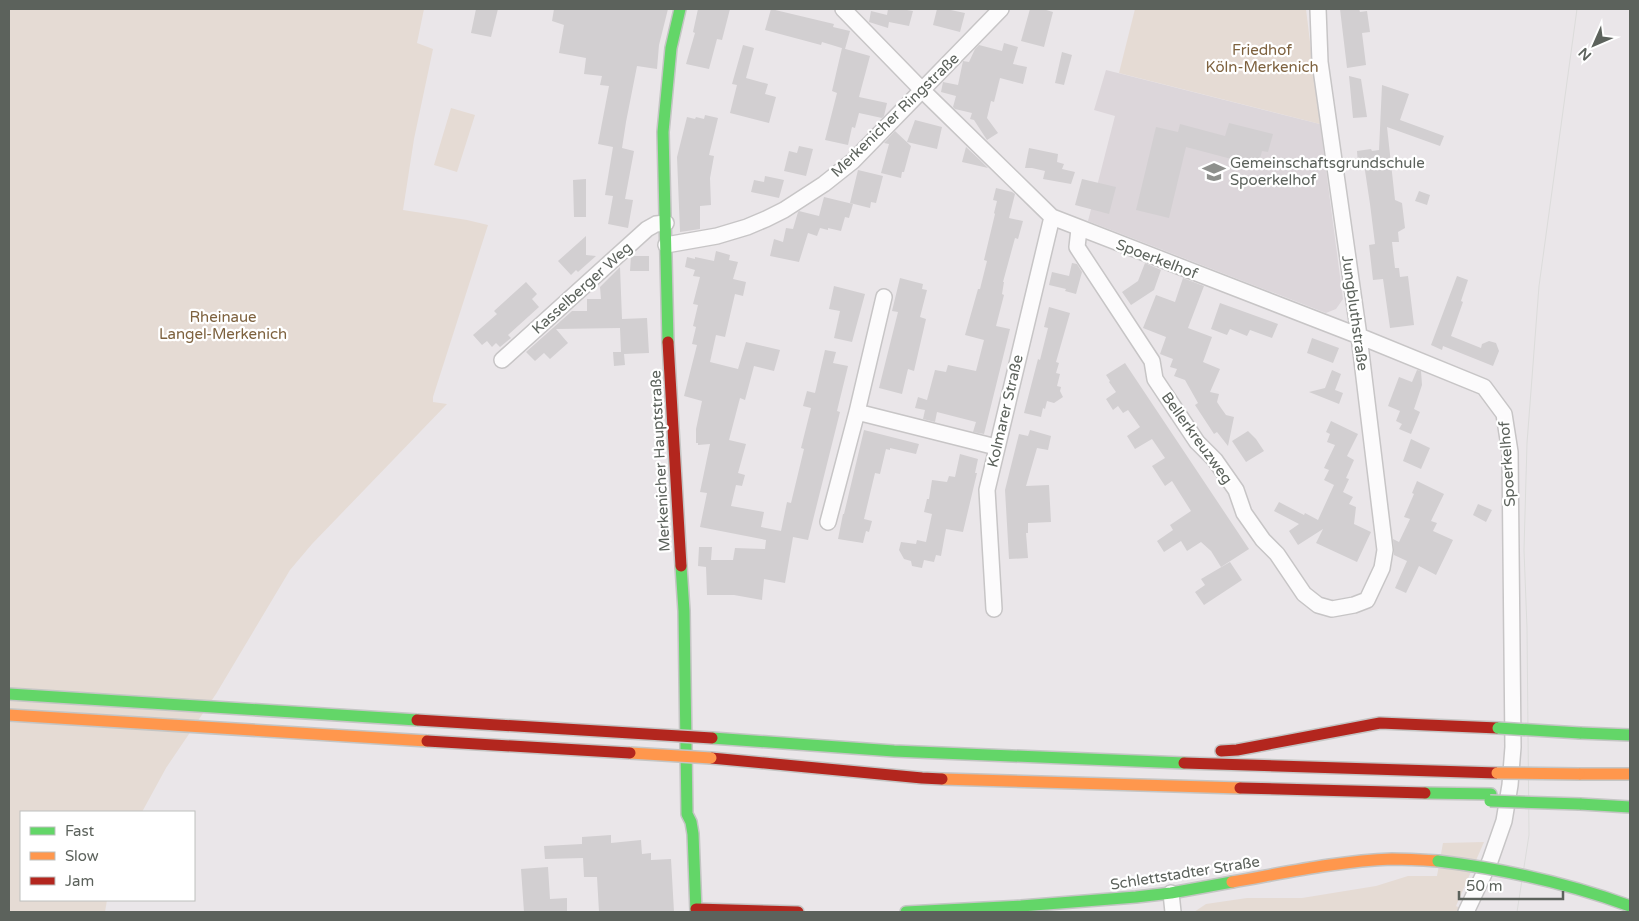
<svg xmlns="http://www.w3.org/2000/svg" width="1639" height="921" font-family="'Varela Round',sans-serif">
  <rect width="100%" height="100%" fill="#eae6e9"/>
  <path fill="#dcd6da" d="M1106,70L1320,124L1343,299L1336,309L1326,313L1088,221L1115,116L1094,110Z"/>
  <path fill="#e5dbd4" d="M9,9H424L417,43L433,49L414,139L403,210L467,220L488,225L433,397V402L447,404L312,544L290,570L216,694L166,768L142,812H21V900H107L105,912H9Z
    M1135,9H1306L1320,124L1119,73Z
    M451,108L475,115L457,172L434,165Z
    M1484,842L1456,906L1460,908L1457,912H1194L1206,904L1247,898H1302L1376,886L1408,876H1437L1443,843Z"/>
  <path fill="#d2cfd1" d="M476,9H498L491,37L471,33Z
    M554,9H668L659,45L657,69L637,66L626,122L622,148L634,151L625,199L633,200L628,228L608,224L613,196L605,195L613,147L598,144L609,86L600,85L602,76L584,74L586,58L559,53L564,25L552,21Z
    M698,9H730L722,40L717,39L709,69L686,64L695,33L693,32Z
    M771,9L834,24L833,27L850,31L845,49L822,42L821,45L765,30Z
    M888,9H901L913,11L909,26L889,22L888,28L869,22L871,11L887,15Z
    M937,9H946L965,13L960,32L933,25Z
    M1030,9H1043L1053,12L1044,47L1021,41Z
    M1340,9H1359L1360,12L1367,11L1370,32L1362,33L1366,65L1347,68Z
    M1004,43L1018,47L1013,64L1027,67L1023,84L1000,78L994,102L991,101L987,118L998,133L987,140L974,120L970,119L972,113L955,109L953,107L956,96L941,92L943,82L958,85L963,61L969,62L975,49L979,45L1002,51Z
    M743,45L754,48L746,78L768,84L765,94L776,97L769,123L730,113L737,85L732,84Z
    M842,48L870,56L859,97L887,103L884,116L882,118L859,113L855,128L852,127L848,145L825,140L837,93L832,91Z
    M1062,52L1072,55L1064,85L1055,83Z
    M1349,76L1361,79L1367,117L1353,118Z
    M1382,85L1409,94L1400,120L1444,136L1440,146L1387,127L1395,200L1402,203L1405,228L1398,232L1399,242H1392L1395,268H1399L1400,277L1408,276L1414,325L1390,328L1383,279L1373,280L1369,245L1375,244L1370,204L1364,164H1358L1357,151L1371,149L1372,151L1379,150Z
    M705,115L718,118L709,155L714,156L710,178L711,205L700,206V229L680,232L677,157L687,117L695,119L696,117L704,119Z
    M915,120L942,127L937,149L907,142Z
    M1229,123L1273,134L1268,152L1262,151L1258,166L1186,147L1169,218L1136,210L1156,127L1178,132L1180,124L1225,136Z
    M895,131L911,146L904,172H902L901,178L881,173L889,144L884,143Z
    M799,146L813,149L806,176L784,171L789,151L797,153Z
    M966,147L979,159L988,168L962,162Z
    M1029,148L1058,154L1057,162L1064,164L1062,169L1075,172L1071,184L1043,179L1045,171L1032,168H1025Z
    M858,170L883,176L876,203L871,202L870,208L850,203Z
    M765,176L784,180L779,198L751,192L754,180L764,182Z
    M586,179V217H574L573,180Z
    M1082,179L1116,187L1109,214L1075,205Z
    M996,188L1012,192L1015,194L1009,218L1023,221L1018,239L1015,238L1003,282H1004L1002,294L1004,295L996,326L1010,329L984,434L973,432L976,422L937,412L935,422L923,419L925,410L915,408L918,397L927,400L935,370L946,372L948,365L976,371L984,340L965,335L978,289H980L987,261L984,260L995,214L994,213L997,201L993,200Z
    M1419,191L1430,195L1427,205L1415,201Z
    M824,197L853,204L849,218L845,217L841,231L828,228V230L820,228L817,236L808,233L799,262L770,256L774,239L783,242L786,228L793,229L798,212L799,211L819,216Z
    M586,236V255L596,256L578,272L576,270L571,275L558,261Z
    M716,251L730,255L729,260L738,262L733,279L746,282L743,296L735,294L725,337L716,335L710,362L738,369L746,342L780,350L774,371L754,366L745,400L740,398L729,440L746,444L738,473L745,475L742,486L736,485L731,506L764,512L761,527L781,531L787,502L791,503L804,449L801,448L811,408L803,406L807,391L815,393L825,350L836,352L833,363L848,366L837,411L840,412L808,540L793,537L785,583L764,579L762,600L734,595H707L706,567L698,566L699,547H712L711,560H733L735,548L765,549L766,540L700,527L707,493L700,492L710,444L698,445V443H696V429L702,401L684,396L697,345L692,344L696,327L693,326L698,305L693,304L700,277L693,276L695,270L685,267L687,257L695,259V257L714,261Z
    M631,256H649V271H630Z
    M1072,263L1077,264L1082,272L1076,294L1065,291L1066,289L1049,285L1052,272L1069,276Z
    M1145,263L1161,270L1154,290L1131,305L1122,292L1138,281Z
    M620,267L622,319L647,318L649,353L624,354L625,365L614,366L613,352H621L620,328L556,329L568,343L550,359L544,353L535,361L526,352L572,311H587V299H601L600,287Z
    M1457,276L1468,280L1461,301L1463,302L1451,336L1481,348L1482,344L1489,341L1496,343L1499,351L1493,366L1443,346L1442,350L1431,345Z
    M900,278L923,284L922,289L927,290L920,317L926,319L914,371L908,369L902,394L879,388L898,312L892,311Z
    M1183,278L1204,286L1188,328L1212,337L1203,362L1220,369L1210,392L1219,394L1217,402L1221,408L1226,415L1234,417L1228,446L1217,432L1214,434L1195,405L1198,403L1185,380L1174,376L1177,369L1170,367L1173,359L1160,354L1166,337L1143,328L1156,295L1175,302Z
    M526,282L537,294L532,299L539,307L508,335L511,338L500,347L496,343L492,347L487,341L482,345L473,335L497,314L494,311Z
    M834,286L865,294L852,342L834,338L840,311L829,309Z
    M1220,303L1278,324L1272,338L1250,330L1247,336L1230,329L1227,335L1211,329Z
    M1049,307L1070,313L1056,362L1059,363L1056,373L1060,374L1057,386L1061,387L1060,391L1063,397L1054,403L1047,401L1045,409L1043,408L1041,417L1024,413L1038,359L1040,360L1048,328L1044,327Z
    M1312,338L1339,348L1333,363L1307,353Z
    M1125,363L1249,549L1221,567L1211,551L1201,542L1187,551L1181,541L1164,552L1157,541L1173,530L1170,525L1191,511L1172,481L1165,486L1152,466L1165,458L1152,439L1135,449L1127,436L1140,427L1128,410L1123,413L1118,406L1113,410L1106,399L1116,392L1109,382L1110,381L1106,375Z
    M1332,370L1341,374L1335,390L1343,393L1339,404L1309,392L1325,388Z
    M1417,370L1421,371L1422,385L1414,409L1420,412L1411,434L1399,429L1402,424L1396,421L1400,411L1388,406L1399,377L1412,382Z
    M1331,421L1358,434L1347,456L1354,460L1346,478L1349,479L1343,492L1353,497L1349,504L1356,507L1354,524L1371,532L1357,562L1316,543L1323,529L1298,545L1289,531L1299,524L1274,511L1279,502L1304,515L1305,513L1318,520L1334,485L1324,480L1329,470L1324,468L1335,445L1327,442L1330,434L1326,432Z
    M864,430L919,444L916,454L890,448V450L886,449L880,474L875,473L864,519L872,521L869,532L866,531L863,543L838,539L843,514H844Z
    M1030,430L1051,436L1048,450L1037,448L1026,486L1049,485L1051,522L1028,523V533H1026L1028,558L1009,559L1005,490L1019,434L1028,436Z
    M1248,431L1256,439L1264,451L1246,462L1232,441Z
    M1411,439L1430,448L1421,469L1403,461Z
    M960,454L978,459L975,473H977L963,532L946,529L941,556L936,555L934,562L924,560L922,568L912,566L911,561L904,559L899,550L901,542L916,544L917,540L926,542L932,514L924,512L927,499H929L932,480L947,482L949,476L955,477Z
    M1417,481L1444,494L1431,521L1437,523L1433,531L1453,540L1436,575L1419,566L1406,593L1395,588L1407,561L1394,555L1393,539L1399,542L1410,519L1404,517L1414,494L1412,493Z
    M1478,504L1492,510L1486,522L1473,515Z
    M1230,562L1242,580L1204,605L1195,592L1205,585L1201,579Z
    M611,835V843L641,840L642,854L651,853V860L671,859L674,912H599L597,877H584L583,858L545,859L544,846L582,844V837Z
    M548,867L550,899L567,898V912H524L521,869Z"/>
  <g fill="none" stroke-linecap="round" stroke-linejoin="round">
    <defs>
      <path id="street" d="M843,9L922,90L1052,217L1359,336L1484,387L1504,414L1510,452L1513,747L1510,785L1504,821L1490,861L1466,912
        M1079,229L1077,247L1152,361L1155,379L1197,442L1215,460L1236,490L1244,513L1263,540L1277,554L1304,594L1318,605L1332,609L1354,605L1367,600L1382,568L1385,550L1359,336L1320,62L1318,9
        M666,245L717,236L747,227L766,219L784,210L824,184L853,161L1001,9
        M502,360L647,229L656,224L666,223
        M857,412L996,447
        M828,522L857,412L884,297
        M994,609L987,490L1052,217
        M1171,893L1173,912"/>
      <path id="fast" d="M668,342L663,132L671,48L680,9
        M681,566L684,611L687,814L691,822L693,834L696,912
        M1580,733L1630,735
        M712,738L894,751L1184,763
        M1425,793L1491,794
        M1580,804L1630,807
        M906,912L1021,906L1136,897L1171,893L1232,882"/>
      <path id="slow" d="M1579,774H1630
        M942,779L1240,788
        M1232,882C1284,873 1338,861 1392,859C1407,859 1423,860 1438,861"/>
      <path id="jam" d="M668,342L681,566
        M1221,751L1237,750L1380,723L1498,728
        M711,758L922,778L942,779
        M1184,763L1497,773
        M1240,788L1425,793
        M696,909L798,912"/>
    </defs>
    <use href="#street" stroke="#c7c5c6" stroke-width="18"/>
    <use href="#fast" stroke="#c4c5c4" stroke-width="14"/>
    <use href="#slow" stroke="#c4c5c4" stroke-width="14"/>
    <use href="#jam" stroke="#c4c5c4" stroke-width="14"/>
    <use href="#street" stroke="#fcfbfc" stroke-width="15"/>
    <use href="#fast" stroke="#63d668" stroke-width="11"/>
    <use href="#slow" stroke="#ff974d" stroke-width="11"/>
    <use href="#jam" stroke="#b3261e" stroke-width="11"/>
    <path stroke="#dcdcdb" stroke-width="1" d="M1517,912L1529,835L1527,628L1524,550L1527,443L1539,286L1577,9"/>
    <defs>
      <path id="fast-bridge" d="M9,694L417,720
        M1498,728L1580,733
        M1490,801L1580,804
        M1438,861C1504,869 1567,883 1630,906"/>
      <path id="slow-bridge" d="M9,715L427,741
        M630,753L711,758
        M1497,773L1579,774"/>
      <path id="jam-bridge" d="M417,720L712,738
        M427,741L630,753"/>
    </defs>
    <use href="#fast-bridge" stroke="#c4c5c4" stroke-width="14" stroke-linecap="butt"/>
    <use href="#slow-bridge" stroke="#c4c5c4" stroke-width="14" stroke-linecap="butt"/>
    <use href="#jam-bridge" stroke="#c4c5c4" stroke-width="14" stroke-linecap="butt"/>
    <use href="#fast-bridge" stroke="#63d668" stroke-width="11"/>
    <use href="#slow-bridge" stroke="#ff974d" stroke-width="11"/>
    <use href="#jam-bridge" stroke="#b3261e" stroke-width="11"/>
  </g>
  <defs>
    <symbol id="school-bare" viewBox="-9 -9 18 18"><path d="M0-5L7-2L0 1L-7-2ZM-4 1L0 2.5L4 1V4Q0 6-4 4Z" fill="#8e908d" stroke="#fff" stroke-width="2.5" paint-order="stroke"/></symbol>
  </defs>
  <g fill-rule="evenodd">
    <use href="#school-bare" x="1198" y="156" width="32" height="32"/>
  </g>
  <g text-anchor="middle" stroke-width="4.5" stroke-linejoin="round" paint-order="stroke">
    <g font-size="15" fill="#7e623f" stroke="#fff">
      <text x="1262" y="55">Friedhof<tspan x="1262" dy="17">Köln-Merkenich</tspan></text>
      <text x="223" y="322">Rheinaue<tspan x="223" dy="17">Langel-Merkenich</tspan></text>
    </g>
    <g font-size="15" fill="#5c625c" stroke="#fff">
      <text transform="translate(895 115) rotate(-44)" y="5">Merkenicher Ringstraße</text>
      <text transform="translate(1157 259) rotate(21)" y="5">Spoerkelhof</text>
      <text transform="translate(582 288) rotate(-42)" y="5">Kasselberger Weg</text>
      <text transform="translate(1355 313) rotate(82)" y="5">Jungbluthstraße</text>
      <text transform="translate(1005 411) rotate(-77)" y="5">Kolmarer Straße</text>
      <text transform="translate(1197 438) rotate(54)" y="5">Bellerkreuzweg</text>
      <text transform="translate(660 461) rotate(-93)" y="5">Merkenicher Hauptstraße</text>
      <text transform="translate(1507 464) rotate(-94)" y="5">Spoerkelhof</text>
      <text transform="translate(1185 873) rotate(-9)" y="5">Schlettstadter Straße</text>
    </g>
    <g font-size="15" fill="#5c625c" stroke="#fff" text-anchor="start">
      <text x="1230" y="168">Gemeinschaftsgrundschule<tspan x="1230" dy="17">Spoerkelhof</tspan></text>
    </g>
  </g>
  <rect width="1639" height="921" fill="none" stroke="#5c625c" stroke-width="20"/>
  <rect x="20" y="811" width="175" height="90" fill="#ffffff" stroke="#bec0be"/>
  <rect x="30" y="827" width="25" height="8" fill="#63d668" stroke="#bec0be"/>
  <text x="65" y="836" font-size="15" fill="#5c625c">Fast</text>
  <rect x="30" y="852" width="25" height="8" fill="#ff974d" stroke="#bec0be"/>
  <text x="65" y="861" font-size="15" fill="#5c625c">Slow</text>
  <rect x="30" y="877" width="25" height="8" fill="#b3261e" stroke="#bec0be"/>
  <text x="65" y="886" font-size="15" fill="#5c625c">Jam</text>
  <g transform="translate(1594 45) rotate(225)" stroke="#ffffff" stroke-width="4" paint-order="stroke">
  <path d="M0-4L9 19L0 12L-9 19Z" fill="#5c625c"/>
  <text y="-8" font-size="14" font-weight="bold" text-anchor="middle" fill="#5c625c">N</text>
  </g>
  <path d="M1459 891v8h104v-8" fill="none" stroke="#5c625c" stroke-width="2.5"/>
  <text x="1466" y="891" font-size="15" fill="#5c625c" stroke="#ffffff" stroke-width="4" paint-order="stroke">50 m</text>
</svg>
